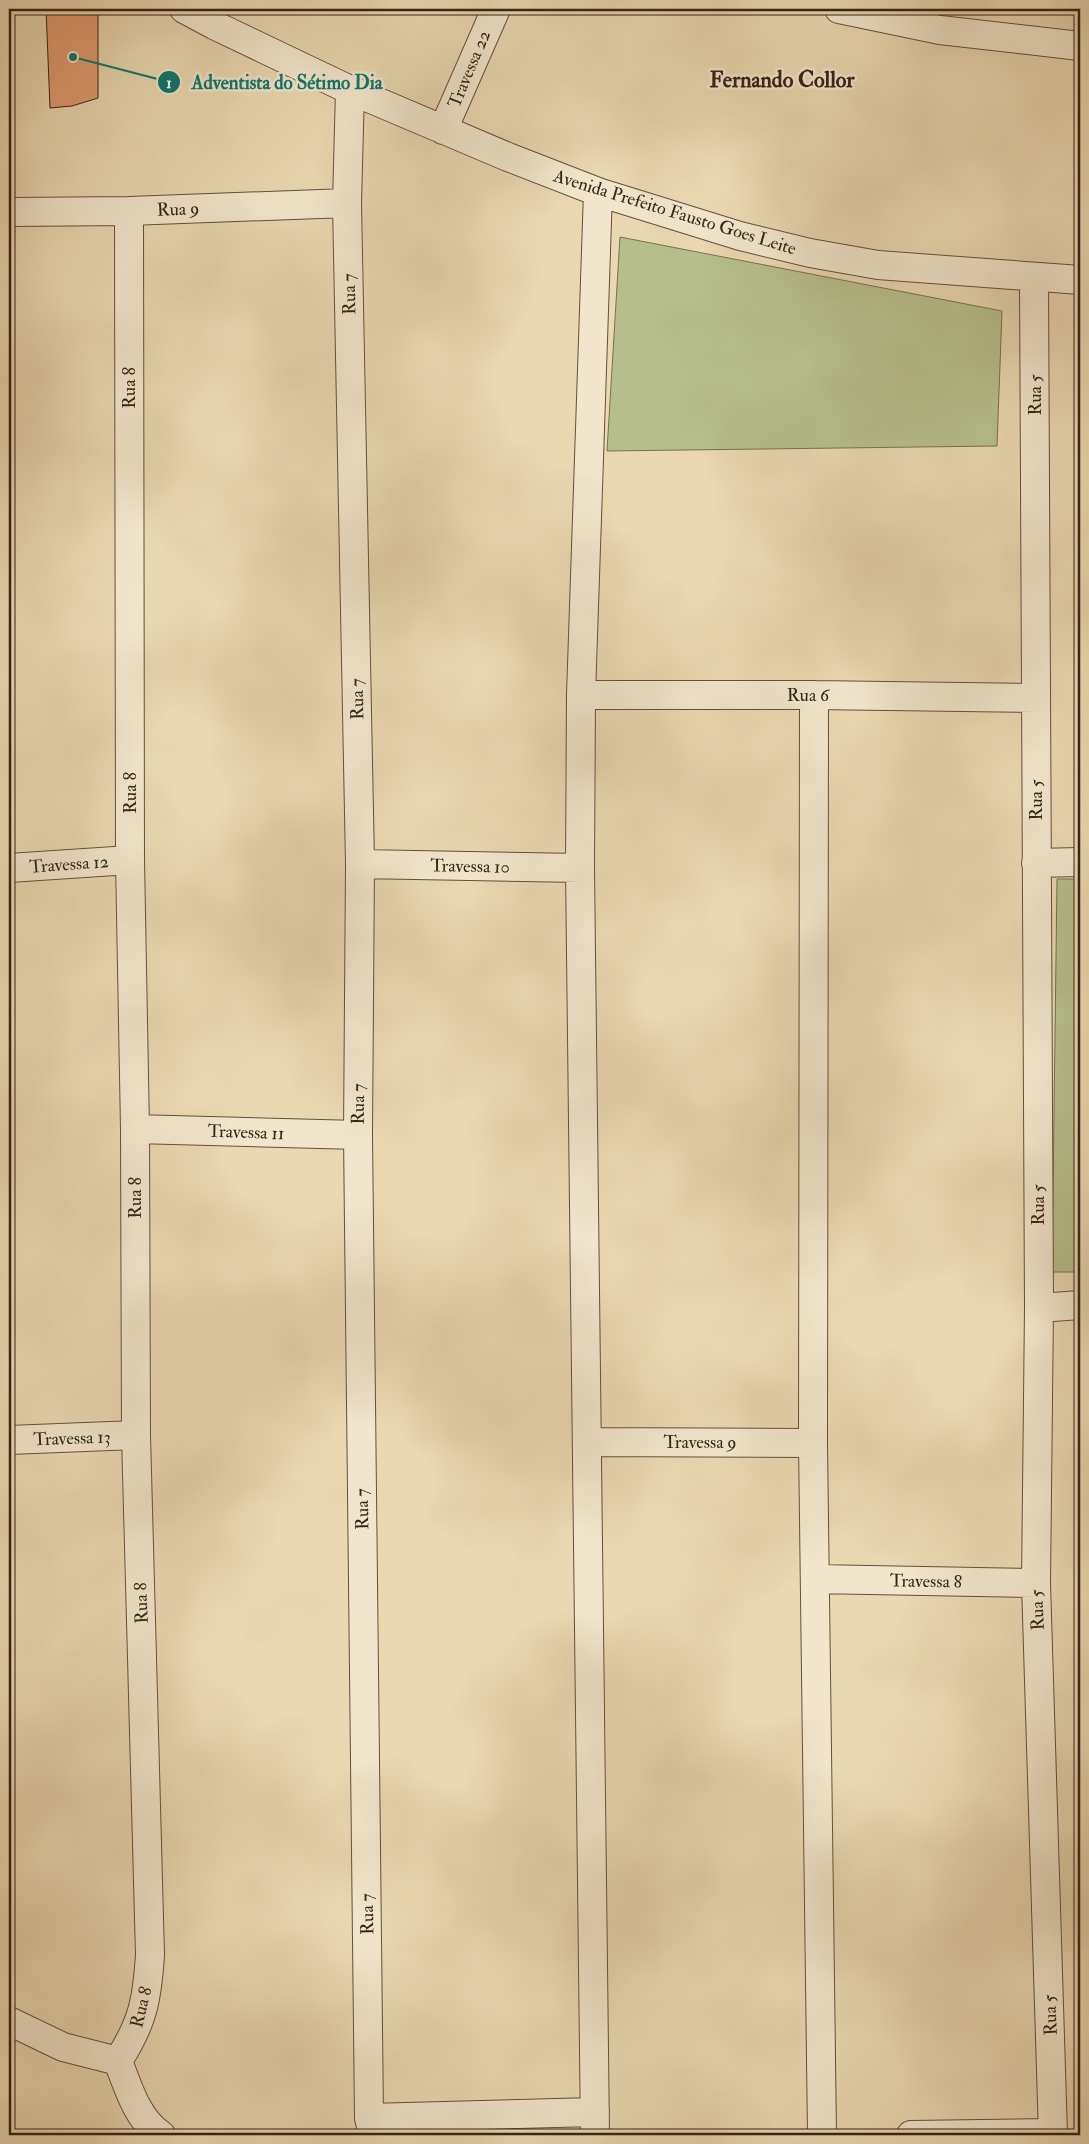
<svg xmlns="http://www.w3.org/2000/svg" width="1089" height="2144" font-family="'IM FELL Double Pica',serif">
  <rect width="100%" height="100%" fill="#e9d8b0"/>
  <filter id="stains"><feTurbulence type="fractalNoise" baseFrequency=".004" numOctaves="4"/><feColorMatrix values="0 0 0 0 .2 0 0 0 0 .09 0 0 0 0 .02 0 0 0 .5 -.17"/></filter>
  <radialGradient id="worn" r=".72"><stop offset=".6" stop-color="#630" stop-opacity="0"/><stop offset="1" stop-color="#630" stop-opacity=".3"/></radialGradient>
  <path fill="#b6bf8b" stroke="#767150" d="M620,237L1002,311L997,446L607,451Z
    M1057,879H1080V1272H1052Z"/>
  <path fill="#df9b70" stroke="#362314" d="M46,9H89L98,15V98L72,106L50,108Z"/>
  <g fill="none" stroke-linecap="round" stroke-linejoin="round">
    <defs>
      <path id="minor" d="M184,9L214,25L350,90L508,157L598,192L740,236L810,253L878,265L1080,280
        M839,9L940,30L1080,46
        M350,90L347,203L360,864L358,1135L369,2118L373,2135
        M443,130L496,9
        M9,212L129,211L347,203
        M1034,277L1039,1308L1036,1583L1053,2135
        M581,695H814L1036,698
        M814,695L813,1443L822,2135
        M1036,863L1080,862
        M360,864L580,868
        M9,868L130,860
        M135,1129L358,1135
        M1039,1308L1080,1305
        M9,1440L136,1435
        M587,1442L813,1443
        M815,1579L1036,1583
        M9,2021L63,2047L118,2061
        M118,2061C143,2022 147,2000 150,1955L136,1435L135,1129L130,860L129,211
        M118,2061C128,2087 137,2119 161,2135
        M369,2118L595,2112
        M595,2135L580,868L581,695L598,192
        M911,2135L1053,2133"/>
    </defs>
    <use href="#minor" stroke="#63503b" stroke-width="30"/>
    <use href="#minor" stroke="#f1e6cc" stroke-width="28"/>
  </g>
  <g text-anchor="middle" stroke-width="5" stroke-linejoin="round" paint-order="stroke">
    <g font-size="18" fill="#362314" stroke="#f1e6cc">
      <text transform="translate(469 69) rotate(-67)" y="6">Travessa 22</text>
      <text transform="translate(178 209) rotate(-2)" y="6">Rua 9</text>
      <text transform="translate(675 212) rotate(17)" y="6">Avenida Prefeito Fausto Goes Leite</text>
      <text transform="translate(349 294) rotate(-91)" y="6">Rua 7</text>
      <text transform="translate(129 388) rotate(-90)" y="6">Rua 8</text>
      <text transform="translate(1035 395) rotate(-90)" y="6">Rua 5</text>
      <text x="808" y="701">Rua 6</text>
      <text transform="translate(357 699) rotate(-91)" y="6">Rua 7</text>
      <text transform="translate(130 793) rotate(-90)" y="6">Rua 8</text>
      <text transform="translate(1036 800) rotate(-90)" y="6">Rua 5</text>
      <text transform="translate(69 864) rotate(-4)" y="6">Travessa 12</text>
      <text transform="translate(470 866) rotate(1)" y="6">Travessa 10</text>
      <text transform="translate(358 1104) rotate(-89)" y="6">Rua 7</text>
      <text transform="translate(246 1132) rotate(2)" y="6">Travessa 11</text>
      <text transform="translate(135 1198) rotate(-90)" y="6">Rua 8</text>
      <text transform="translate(1038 1205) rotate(-90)" y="6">Rua 5</text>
      <text transform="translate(72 1438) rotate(-2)" y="6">Travessa 13</text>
      <text x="700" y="1448">Travessa 9</text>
      <text transform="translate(362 1509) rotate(-91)" y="6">Rua 7</text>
      <text transform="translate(926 1581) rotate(1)" y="6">Travessa 8</text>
      <text transform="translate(141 1603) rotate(-92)" y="6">Rua 8</text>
      <text transform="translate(1037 1610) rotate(-92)" y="6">Rua 5</text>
      <text transform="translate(367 1914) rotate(-91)" y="6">Rua 7</text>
      <text transform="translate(141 2007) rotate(-76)" y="6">Rua 8</text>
      <text transform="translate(1050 2015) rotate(-92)" y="6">Rua 5</text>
    </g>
    <g font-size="22" font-weight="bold" fill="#362314" stroke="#f1e6cc">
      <text x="782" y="87">Fernando Collor</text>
    </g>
  </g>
  <path fill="none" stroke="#0f766e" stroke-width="2" d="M73 57L169 82"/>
  <g fill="#0f766e" stroke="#f1e6cc" stroke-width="2">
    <circle cx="73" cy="57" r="5"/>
    <circle cx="169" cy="82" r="12"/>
  </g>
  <g font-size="15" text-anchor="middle" font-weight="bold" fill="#fff">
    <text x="169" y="88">1</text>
  </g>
  <g font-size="19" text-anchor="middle" font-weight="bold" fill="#0f766e" stroke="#f1e6cc" stroke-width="5" stroke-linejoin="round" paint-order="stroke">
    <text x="287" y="89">Adventista do Sétimo Dia</text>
  </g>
  <rect width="1089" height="2144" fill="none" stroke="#e9d8b0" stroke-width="30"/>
  <rect x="10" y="10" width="1069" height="2124" fill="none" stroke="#362314" stroke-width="2.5"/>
  <rect x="15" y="15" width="1059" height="2114" fill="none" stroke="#362314"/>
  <rect width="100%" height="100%" filter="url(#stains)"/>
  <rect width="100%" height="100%" fill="url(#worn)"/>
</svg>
